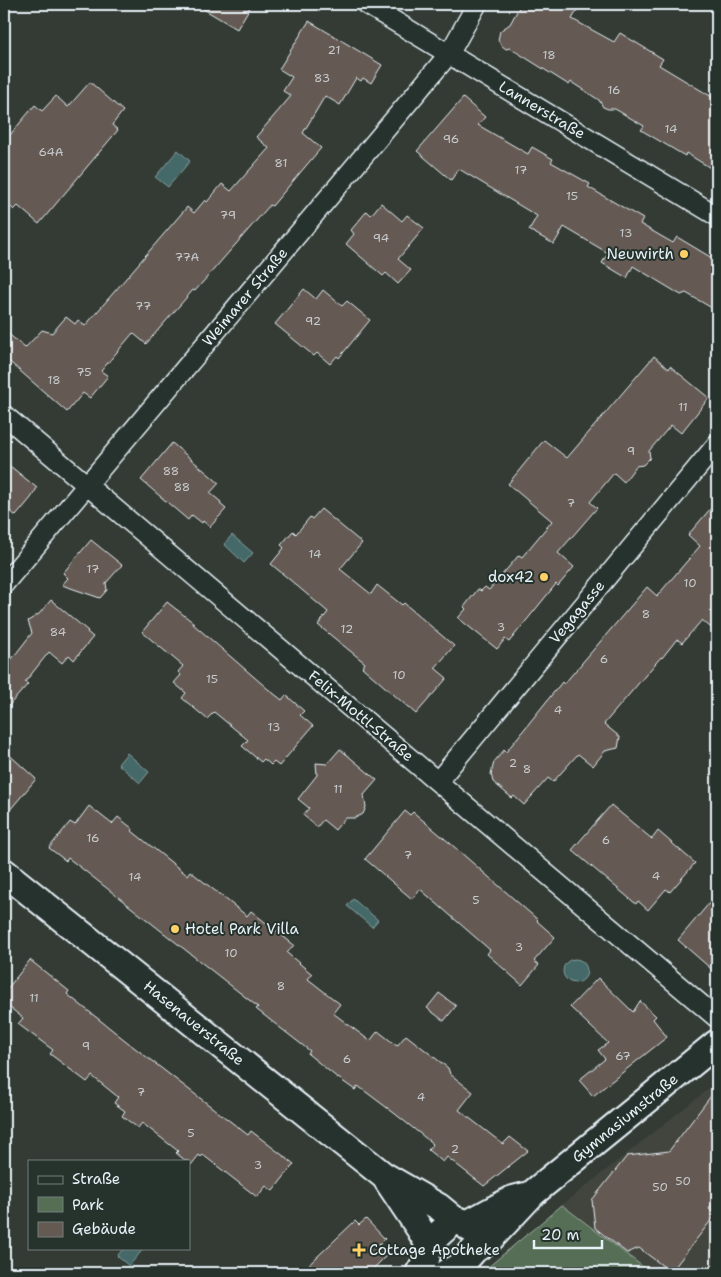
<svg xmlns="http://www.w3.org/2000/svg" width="721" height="1277" font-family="'Shantell Sans',sans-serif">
  <rect width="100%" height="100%" fill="#333b34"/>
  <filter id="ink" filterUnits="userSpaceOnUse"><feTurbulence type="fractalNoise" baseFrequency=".02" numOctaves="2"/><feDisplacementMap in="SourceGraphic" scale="10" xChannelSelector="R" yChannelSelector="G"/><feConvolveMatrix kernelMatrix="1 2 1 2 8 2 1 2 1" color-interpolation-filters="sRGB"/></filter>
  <g filter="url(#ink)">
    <path fill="#42443d" d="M717,1082V1273H651L562,1205Z"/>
    <path fill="#556e54" stroke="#9eb0a6" d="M562,1205L651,1273H481Z"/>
    <path fill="#446967" stroke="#869fa1" d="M178,150L190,161L168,187L155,177Z
      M232,535L253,553L244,563L224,544Z
      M127,753L149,772L140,783L118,764Z
      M353,899L378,920L372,927L347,906Z
      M563 971a12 12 0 1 1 24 0a12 12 0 1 1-24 0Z
      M124,1248H144L129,1266L117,1256Z"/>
    <path fill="#655a52" stroke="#e8f1f8" d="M195,4H252L237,29Z
      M521,4H581L572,19L614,42L620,33L663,59L659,65L717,100V172L686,153L685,156L641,130L644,126L615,109H608L603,107L599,100L571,82L569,85L510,48L506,49L501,45L498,40L500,31L510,24Z
      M309,21L382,65L371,83L363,78L361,81L356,78L340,105L325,96L303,133L321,148L272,206L270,205L195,291L193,290L146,344L133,333L101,371L108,376L90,398L83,393L67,412L4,357V330L25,348L42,330L52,333L66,317L75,324L78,320L85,326L187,207L194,213L205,200L207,202L222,184L231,191L269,148L256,137L291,96L283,91L292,77L279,69Z
      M90,82L123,111L112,125L118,130L39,224L18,206L14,210L4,201V142L35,105L42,111L56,96L68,107Z
      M463,98L485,117L478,125L528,154L532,147L553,159L551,162L590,184L588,187L643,219L640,224L673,243L677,237L717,261V311L686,293L681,295L633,266L627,278L602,263L608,253L564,227L554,244L529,230L537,216L459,169L451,180L417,151Z
      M381,203L402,221L407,215L424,228L398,259L411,270L398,284L386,273L383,276L346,244L354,234L351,230L367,211L371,215Z
      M304,289L316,299L323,290L342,306L347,301L370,320L339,358L337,356L330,364L317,353L314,356L275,324Z
      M654,356L669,369L670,366L709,398L681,433L671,425L649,451L650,458L643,465L636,466L624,482L614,473L590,502L597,508L558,553L574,567L558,586L556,584L509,642L505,639L497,649L458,618L466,609L464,607L478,589L481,591L485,587L489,590L519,555L522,557L552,521L508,484L544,440L567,458Z
      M172,443L219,483L210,493L221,502L220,504L226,509L210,527L203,521L202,523L192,515L188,520L141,480Z
      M4,461L37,488L31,498L16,516L4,506Z
      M717,501V633L702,620L682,643L677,639L662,658L661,657L604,724L620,737L618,748L605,751L593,766L578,754L553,782L548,778L524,805L514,796L512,798L493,782L491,774L494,762L504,750L506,752L562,682L564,684L647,587L657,596L700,546L688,535Z
      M321,509L362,543L340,569L371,594L377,585L402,605L404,603L454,646L435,668L447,678L416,714L362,667L365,663L318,625L328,612L271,564L284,548L281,545L293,531L296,534L310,517L312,519Z
      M91,540L122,565L106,583L107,590L100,598L62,585L68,578L63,573Z
      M51,600L88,631L87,632L93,637L74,660L69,655L62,663L49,652L25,682L28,684L4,711V669L32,633L28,621L39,614Z
      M167,602L194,623L193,624L268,689L282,700L286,695L304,711L300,715L313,726L279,766L274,762L271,765L264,759L261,762L242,746L248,740L214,712L207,719L182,698L186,693L174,683L181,675L178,672L183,666L142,632Z
      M340,749L377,780L364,795L366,807L363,814L355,818H345L335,830L323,820L317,827L303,815L309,808L298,799L317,775L316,763L327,764Z
      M4,750L36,779L4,817Z
      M611,805L652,839L658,831L695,863L670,892L666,889L648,910L638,901L636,904L572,850Z
      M89,806L112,824L118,817L133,829L132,831L187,875L190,871L247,916L251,911L294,945L287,953L312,974L308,979L340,1004L333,1013L370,1041L378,1031L397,1046L406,1035L448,1068L450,1074L473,1092L459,1110L503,1144L510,1137L528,1151L484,1186L447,1157L443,1162L428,1150L433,1144L394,1113L358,1086L355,1090L334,1075L308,1054L310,1051L256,1009L258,1007L85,871L68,858L66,861L49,848L70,822L75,825Z
      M405,811L410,815L413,812L451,844L538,920L537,921L555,937L534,961L539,965L522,985L487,954L490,950L420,889L412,899L365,859Z
      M717,894V974L678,940Z
      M30,960L69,991L67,994L135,1048L248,1135L251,1131L294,1164L273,1191L266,1186L257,1197L203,1155L201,1157L199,1155L191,1165L189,1163V1161H186L176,1153L178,1151L142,1123L138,1128L122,1116L125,1111L114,1103L118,1097L92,1076L87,1082L50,1054L53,1050L18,1024L23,1018L4,1003V993Z
      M598,978L633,1012L640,1001L656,1016L653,1019L667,1037L593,1096L579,1080L605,1059L598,1050L608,1043L570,1007Z
      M439,993L456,1006L444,1021L427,1008Z
      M717,1088V1198L709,1209L716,1214L671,1272L639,1248L627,1253L595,1228L592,1200L627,1156L669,1151Z
      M366,1219L385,1239L377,1247L386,1256L369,1273H300L355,1221L359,1225Z"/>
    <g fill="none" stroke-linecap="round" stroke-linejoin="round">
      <defs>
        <path id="street" d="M366,4L717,216
          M4,415L717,1018
          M4,584L449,54L477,4
          M438,781L717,444"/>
        <path id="secondary" d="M4,872L383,1175L439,1207L456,1221
          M387,1180L419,1228L429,1245
          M467,1224L513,1199L525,1196
          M419,1273C421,1269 425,1264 426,1259C428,1254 426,1249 429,1244C433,1239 451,1222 456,1221C462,1220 467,1224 469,1228
          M447,1273L460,1266L474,1250L490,1239L533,1193L717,1043"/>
      </defs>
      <use href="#street" stroke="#e8f1f8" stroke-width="22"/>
      <use href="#secondary" stroke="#e8f1f8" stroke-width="30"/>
      <use href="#street" stroke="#26332d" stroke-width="19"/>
      <use href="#secondary" stroke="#26332d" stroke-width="26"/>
    </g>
  </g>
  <g fill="#ffd166" stroke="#26332d" stroke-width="2">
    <circle cx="684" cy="254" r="5"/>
    <circle cx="544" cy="577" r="5"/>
    <circle cx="175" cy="929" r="5"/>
    <path d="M356.5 1242.5h5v5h5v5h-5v5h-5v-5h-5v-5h5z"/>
  </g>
  <g text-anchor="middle" stroke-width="4" stroke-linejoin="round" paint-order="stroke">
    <g font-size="12" fill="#c7cbce">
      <text x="334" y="54">21</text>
      <text x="549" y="59">18</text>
      <text x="322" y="82">83</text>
      <text x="614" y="94">16</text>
      <text x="671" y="133">14</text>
      <text x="451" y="143">96</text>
      <text x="51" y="156">64A</text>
      <text x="281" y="167">81</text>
      <text x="521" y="174">17</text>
      <text x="572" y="200">15</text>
      <text x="228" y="219">79</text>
      <text x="626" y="237">13</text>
      <text x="381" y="242">94</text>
      <text x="187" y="261">77A</text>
      <text x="143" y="310">77</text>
      <text x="313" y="325">92</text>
      <text x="84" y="376">75</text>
      <text x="54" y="384">18</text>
      <text x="683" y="411">11</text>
      <text x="631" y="455">9</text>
      <text x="171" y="475">88</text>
      <text x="182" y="491">88</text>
      <text x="571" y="507">7</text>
      <text x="315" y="558">14</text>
      <text x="93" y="573">17</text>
      <text x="690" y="587">10</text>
      <text x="646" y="618">8</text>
      <text x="501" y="631">3</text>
      <text x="347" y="633">12</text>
      <text x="58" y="636">84</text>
      <text x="604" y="663">6</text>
      <text x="399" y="679">10</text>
      <text x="212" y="683">15</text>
      <text x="558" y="714">4</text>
      <text x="274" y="731">13</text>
      <text x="513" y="767">2</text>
      <text x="527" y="773">8</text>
      <text x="338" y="793">11</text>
      <text x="93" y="842">16</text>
      <text x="606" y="844">6</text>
      <text x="408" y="859">7</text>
      <text x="656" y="880">4</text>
      <text x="135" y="881">14</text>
      <text x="476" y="904">5</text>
      <text x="519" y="951">3</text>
      <text x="231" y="957">10</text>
      <text x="281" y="990">8</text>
      <text x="34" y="1002">11</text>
      <text x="86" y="1050">9</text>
      <text x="623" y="1060">67</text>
      <text x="347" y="1063">6</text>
      <text x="141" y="1096">7</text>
      <text x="421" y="1101">4</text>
      <text x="191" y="1137">5</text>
      <text x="455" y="1153">2</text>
      <text x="258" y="1169">3</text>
      <text x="683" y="1185">50</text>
      <text x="660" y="1191">50</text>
    </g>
    <g font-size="15" fill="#e8f1f8" stroke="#26332d">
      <text transform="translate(542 110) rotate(31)" y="5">Lannerstraße</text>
      <text transform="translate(245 297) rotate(-50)" y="5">Weimarer Straße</text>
      <text transform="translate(577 612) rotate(-50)" y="5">Vegagasse</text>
      <text transform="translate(361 716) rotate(40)" y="5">Felix-Mottl-Straße</text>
      <text transform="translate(194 1023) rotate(39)" y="5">Hasenauerstraße</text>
      <text transform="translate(625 1118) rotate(-39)" y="5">Gymnasiumstraße</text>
    </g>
    <g font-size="15" fill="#e8f1f8" stroke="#26332d" text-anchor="end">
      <text x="674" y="259">Neuwirth</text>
      <text x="534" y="582">dox42</text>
      <text x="185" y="934" text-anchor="start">Hotel Park Villa</text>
      <text x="369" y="1255" text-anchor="start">Cottage Apotheke</text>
    </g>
  </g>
  <rect width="721" height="1277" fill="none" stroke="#26332d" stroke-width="20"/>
  <rect x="10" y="10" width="701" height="1257" fill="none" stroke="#e8f1f8" stroke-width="2" filter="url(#ink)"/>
  <rect x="28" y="1160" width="162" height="90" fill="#26332d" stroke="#747f7e"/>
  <rect x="38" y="1176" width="25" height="8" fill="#26332d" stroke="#747f7e"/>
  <text x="72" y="1184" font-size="15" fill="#e8f1f8">Straße</text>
  <rect x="38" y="1197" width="25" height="15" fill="#556e54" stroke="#747f7e"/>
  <text x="72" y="1210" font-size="15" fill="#e8f1f8">Park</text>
  <rect x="38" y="1222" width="25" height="15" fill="#655a52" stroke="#747f7e"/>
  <text x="72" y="1234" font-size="15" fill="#e8f1f8">Gebäude</text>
  <path d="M534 1240v8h68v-8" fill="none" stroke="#e8f1f8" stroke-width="2.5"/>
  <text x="541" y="1240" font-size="15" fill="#e8f1f8" stroke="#26332d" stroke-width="4" paint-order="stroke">20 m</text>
</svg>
